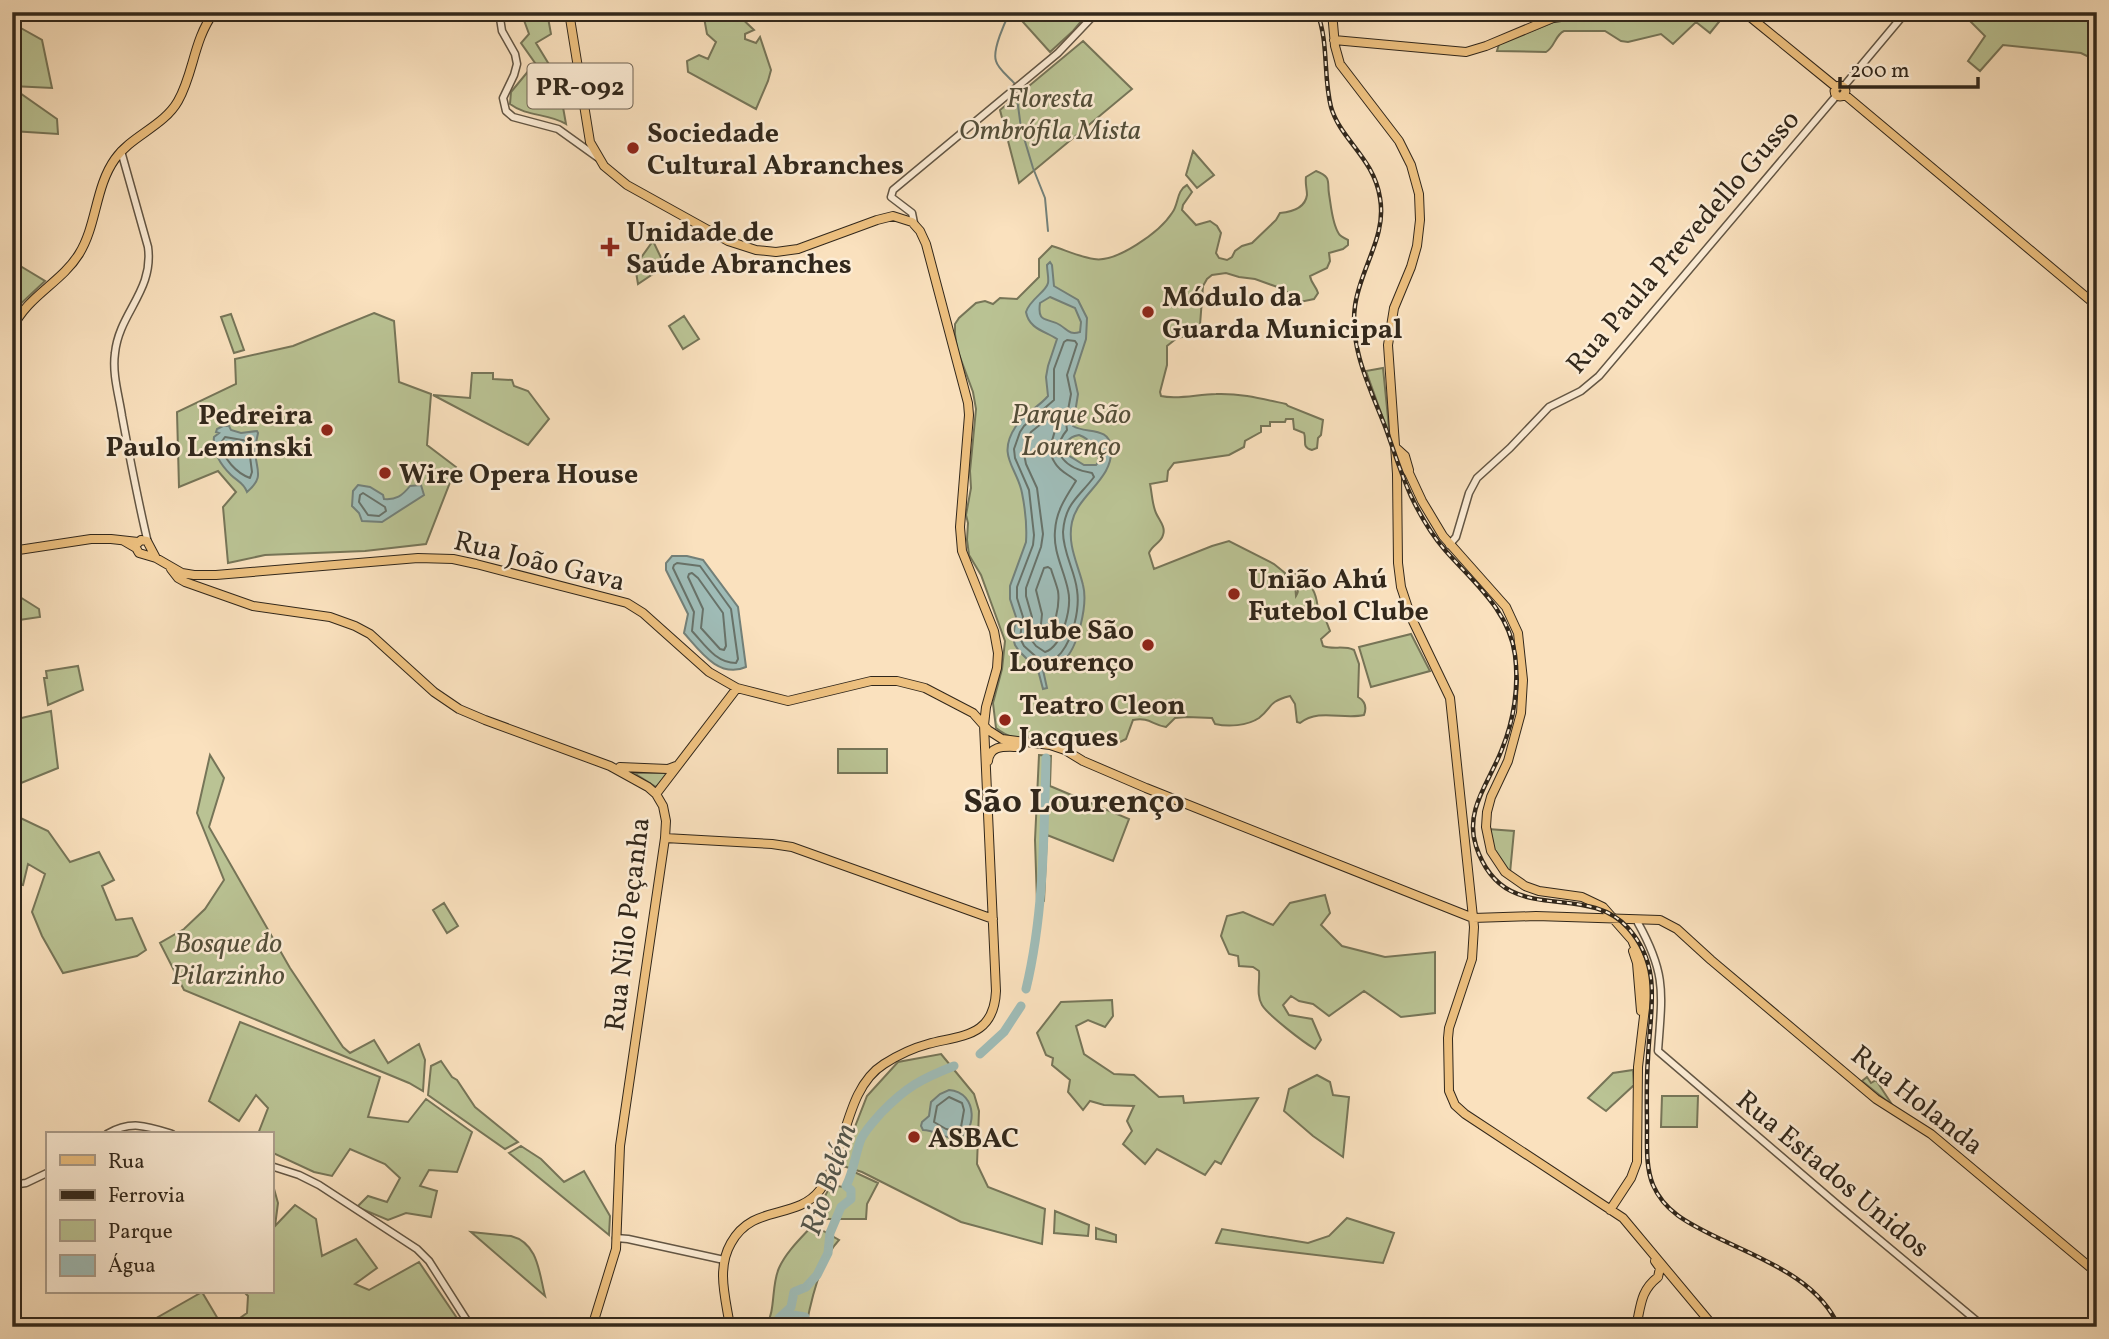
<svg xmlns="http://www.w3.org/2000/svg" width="2109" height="1339" font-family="Vollkorn,serif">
  <rect width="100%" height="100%" fill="#fae1be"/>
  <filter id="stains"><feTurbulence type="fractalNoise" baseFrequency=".00286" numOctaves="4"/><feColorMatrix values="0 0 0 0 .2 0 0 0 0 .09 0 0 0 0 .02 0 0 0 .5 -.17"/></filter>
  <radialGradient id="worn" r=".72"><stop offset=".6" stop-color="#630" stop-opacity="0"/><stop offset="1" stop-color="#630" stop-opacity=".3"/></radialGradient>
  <path fill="#bac394" stroke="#767558" stroke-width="2" d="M12,12H19V27L42,40L52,88L12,86Z
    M521,12H547L551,34L536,43L558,79L566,124C548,113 527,117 510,104L511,92L535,63L521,43L529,34Z
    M703,12H735L754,30L745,34V39L756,43L760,37L771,70L768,81L756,109L688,72L687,61L699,55L708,59L716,42L707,34Z
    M1014,12H1089L1073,31L1050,52Z
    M1622,12H1727L1710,33L1696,22L1673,44L1661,34L1628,42L1621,41L1605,31H1564C1555,35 1555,47 1546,52L1497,51L1499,44L1561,19Z
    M1961,12H2097V61L2081,53L2003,45L1980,71L1968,61L1985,36Z
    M1083,41L1132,89L1019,183L1000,110Z
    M12,90L17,91L57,119L58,134L12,131Z
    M1193,151L1214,175L1197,188L1186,175Z
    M1316,171C1332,177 1327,182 1329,194C1331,205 1332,224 1339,234C1340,236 1346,239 1348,240V245L1343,249L1329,253L1330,261L1327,268L1310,276C1311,283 1316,286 1318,293L1314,299L1300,302L1283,289L1255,279L1239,277L1226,273L1212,275L1207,279L1203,286L1200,325L1197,334L1177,338L1167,346V365L1160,392L1161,396C1178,400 1198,394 1216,394C1240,393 1263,399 1286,404L1288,406L1323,420L1321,435L1318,438L1317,448L1312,450C1301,447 1307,441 1304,433L1294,429L1293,419H1286L1285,422H1270V426H1261V432L1245,441L1244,447L1229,455L1174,463L1168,471L1167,481L1150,484C1152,493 1152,504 1156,513C1159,520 1166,527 1163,535C1161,543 1152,545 1149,553L1154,569L1212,546L1229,541L1274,564L1285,573V577L1295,584L1296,596C1301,588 1296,584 1293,576L1295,574L1303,579L1315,578L1316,580L1313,590C1318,598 1317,609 1320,618H1325L1330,631L1321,639L1323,646C1333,650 1344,645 1354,650L1359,664L1358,697C1365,701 1367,707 1364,715C1343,720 1319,708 1300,723L1297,722L1295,704L1290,696C1267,702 1273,707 1259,718C1247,726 1228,727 1215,724L1212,718L1187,717L1175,718L1166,727C1152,725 1150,717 1133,720L1126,739L1120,742L1072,744L1030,736C1019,742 1005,735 996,728L993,703L1002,669L1005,641L981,575L969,555L967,540L968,523L966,515L971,488L970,471L976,409L973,392L957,349L955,334V324L959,318L976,303L985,301L993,304L1000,298L1017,299L1039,277V259L1052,246C1065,250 1080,257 1094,259C1116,263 1160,232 1172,213C1179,204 1176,191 1187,185L1192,192L1183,205L1182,210L1196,225L1210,221L1217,226L1221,233L1216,253L1219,258L1227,260L1232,257L1235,251L1242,246L1252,243L1276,220L1280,213C1291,212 1305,209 1307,195C1307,189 1305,184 1306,177Z
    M653,241L665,266L638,284L635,266Z
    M12,261L45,281L12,312Z
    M374,313L394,321L399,382L431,394L427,445L456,467L426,544L365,551L265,555L228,563L223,507L236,492L218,471L179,487L177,412L236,384L235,359L293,346Z
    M231,314L244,350L234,353L221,317Z
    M684,316L699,339L683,349L669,326Z
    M1383,368L1390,438L1366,371Z
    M472,373H493V379L512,380L514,386L528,391L549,419L528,445L433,395L470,398Z
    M12,592L39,609L40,617L12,621Z
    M1411,634L1430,671L1371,687L1359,647Z
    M78,666L83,690L48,705L44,678H47L46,671Z
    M51,711L58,768L21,783L13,720Z
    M838,749H887V773H838Z
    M210,755L224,778L209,827L290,968L343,1047L350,1053L374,1040L388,1063L419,1044L425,1060L423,1091L409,1083L184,990L160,943L184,929L205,909L224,880L197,813Z
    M1039,755L1051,756L1050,786L1129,819L1113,861L1047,835L1044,901L1037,902L1035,840Z
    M634,773H669L656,787Z
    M12,814L48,831L70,862L99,852L114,880L102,886L116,920L132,918L146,950L137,956L63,973L42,936L32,912L45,874L28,864L23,885L12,883Z
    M1488,829L1514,831L1510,873L1495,853Z
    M1325,895L1330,913L1321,925L1342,946L1385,957L1435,952V1013L1401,1017L1364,991L1329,1016L1313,1004L1299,1001L1291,996L1283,1005L1289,1015L1312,1019L1321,1040L1315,1049C1303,1042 1268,1015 1262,1005C1256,995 1260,982 1259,971L1253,967L1239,966L1238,956L1229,954L1221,936L1227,916L1243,912L1273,925L1290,903Z
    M444,903L458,926L447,933L433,910Z
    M1112,1000L1113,1016L1105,1027L1088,1020L1076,1026L1084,1054L1114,1074L1134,1075L1159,1097L1183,1096L1184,1103L1258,1098L1221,1164L1215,1161L1205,1175L1157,1149L1145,1164L1123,1144L1132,1131L1127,1121L1134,1106L1104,1105L1090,1101L1083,1110L1068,1092L1070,1080L1052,1065L1053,1058L1046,1055L1037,1033L1061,1002Z
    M240,1022L380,1077L368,1117L408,1122L426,1099L472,1132L457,1172L429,1170L420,1186L437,1191L431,1217L406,1213L388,1220L357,1207L368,1196L387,1202L400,1178L385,1164L350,1149L332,1176L314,1172L273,1153L271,1151V1134H258L268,1108L256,1095L239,1121L209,1101Z
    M941,1054L974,1094L979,1111L977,1164L988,1187L1045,1209L1042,1244L961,1222L862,1172L840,1165L867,1096L898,1062Z
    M441,1061L452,1077L457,1080L475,1107L518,1142L505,1149L428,1095L431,1066Z
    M1633,1070L1634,1085L1606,1111L1588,1098L1613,1073Z
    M1317,1075L1330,1082L1333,1095L1349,1097L1343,1157L1313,1136L1284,1111L1289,1089Z
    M1867,1077L1871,1083L1876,1080L1893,1106L1862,1081Z
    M1662,1096H1698L1697,1127H1661Z
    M521,1146L541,1159L564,1182L584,1171L610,1216L609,1235L509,1153Z
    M850,1170L878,1183L867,1204L866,1219H823L825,1196L831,1185L843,1187Z
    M271,1178L278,1203L275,1226L295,1205L316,1219L322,1256L356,1239L377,1268L355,1284L369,1290L419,1262L463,1327H234L233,1323L247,1313L248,1296L244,1292H271Z
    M1055,1211L1089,1225L1088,1236L1054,1233Z
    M1347,1218L1394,1233L1383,1263L1216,1243L1222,1229L1308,1243L1329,1236Z
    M813,1225L839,1240C820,1260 811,1300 806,1327H766C776,1309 771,1286 779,1268C786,1252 801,1238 813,1225Z
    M1096,1228L1116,1235V1242L1096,1239Z
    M471,1232L511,1236C538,1243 539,1272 545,1296Z
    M202,1292L221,1324L215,1327H147L146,1324Z"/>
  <path fill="#9fbcb7" stroke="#738079" stroke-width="2" fill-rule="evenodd" d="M1050,262L1052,265L1054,286L1078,300L1087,318L1086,339L1074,376L1078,394L1073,426C1085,434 1110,426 1111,448C1114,479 1078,494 1072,522C1067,545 1078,564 1083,585C1088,604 1078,649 1063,661C1057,666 1049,667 1043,670L1047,688L1043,689L1038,670L1019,651L1015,645L1013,638L1016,617L1010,599V586L1026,542C1027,527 1025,508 1022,493C1017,467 996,456 1016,426C1023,414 1039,407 1048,396L1046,377L1048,366L1057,339C1045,331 1029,329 1026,312C1030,299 1046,292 1048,283C1049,278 1047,271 1047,265ZM1050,297L1075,308L1081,322L1080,332C1069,335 1068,330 1060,325C1047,317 1037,324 1040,303ZM1079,435C1090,439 1098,449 1099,461L1096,465H1084L1068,455C1064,444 1067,437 1079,435Z
    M223,426H229L231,430L241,433L257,431L258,433C257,439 255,445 255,451C256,470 265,477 247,492C244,483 237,481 231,475C221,465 212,452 214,437L219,433L216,432L217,429Z
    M358,485L370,487L383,495L384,499C396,500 402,496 410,486L421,485L424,495L382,522L362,521L359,513L352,506L353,491Z
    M672,556H687L703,560L738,607L746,667C719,679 700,651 684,633L688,614L666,570V563Z
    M949,1090C979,1092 977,1135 956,1138C944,1139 935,1130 923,1130L921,1126L922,1122L929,1116L931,1102L940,1094Z"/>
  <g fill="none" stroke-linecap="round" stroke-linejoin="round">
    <path stroke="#687269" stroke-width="2" d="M1067,340L1075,341L1077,344L1067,375L1071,394L1066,421L1067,430C1047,454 1068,469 1092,473L1094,477C1079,497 1065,503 1063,532C1063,553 1075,571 1077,590C1080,609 1073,638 1061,653C1056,659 1049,661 1042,662L1024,646L1020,638L1023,617L1017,598V587L1033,545L1034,535L1029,490L1015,458L1014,449L1020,432L1024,426L1054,400V369L1064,342Z
      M1052,415H1056C1060,432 1043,446 1055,463C1060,472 1070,475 1076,481C1066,497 1056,511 1055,531C1053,552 1064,570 1068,590C1072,607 1063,646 1045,652L1036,646L1029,637L1032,617L1026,596V588L1041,547L1043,534L1037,488L1026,464L1023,449L1031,432Z
      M225,437L248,441L252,472L250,478C236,473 224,459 220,444Z
      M363,493L385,507L386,511L379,516L368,515L359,502L360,495Z
      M677,563L700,566L731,609L738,659L736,663C716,663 705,645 692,631L694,612L673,568L674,565Z
      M1048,567L1051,569C1053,576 1056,583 1058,591C1060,604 1055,630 1045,639L1040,635L1042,614L1036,590L1044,568Z
      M692,573L698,578L723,613L726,646L724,650L720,649L701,628L703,609L688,577L689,574Z
      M949,1097L962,1103L964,1110L961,1127L956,1131L946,1129L934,1122L937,1106Z"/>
    <path stroke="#738079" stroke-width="2" d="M1010,12C1005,22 992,50 996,61C998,69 1009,77 1014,83
      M2091,47L2097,50
      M1017,98L1021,128L1033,168L1045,198L1048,231"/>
    <path stroke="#9fbcb7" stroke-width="9" d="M1026,989C1044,914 1044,835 1046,758
      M980,1054L1004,1032L1021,1006
      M780,1327L781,1325L800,1323L805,1317L793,1315L779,1318L791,1307L794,1292L806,1287L817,1275L828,1253L830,1233L841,1207L851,1199V1190L846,1186C854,1171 855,1154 861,1139C866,1129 874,1121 881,1113C906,1087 921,1079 954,1066"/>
    <defs>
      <path id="minor" d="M499,12L502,31L515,54L517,64L514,75L503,98L506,111L513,117L558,129L597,157
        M1844,86L1906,12
        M121,151L148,247C154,291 119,313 115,353C112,374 119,396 122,416C130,459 138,501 148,543
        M914,223L912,213L891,197L893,190L1058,53L1097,12
        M1449,545L1456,537L1469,493L1477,478L1510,448L1549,407L1581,391L1599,376L1837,95
        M1638,923C1667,975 1662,994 1658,1051L1839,1206L1984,1327
        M107,1134C131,1120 147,1126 172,1134
        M271,1166L299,1175L319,1185L417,1249L429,1261L471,1327
        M12,1185L26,1183L47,1173
        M616,1238L628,1239L724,1260"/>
      <path id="major" d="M569,12L590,142L604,166L627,185L728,241L756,250L776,252L798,249L877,220L893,216L912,222L920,231L926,244L968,403L969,415L960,527L962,551L994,631L998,653L997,668L986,707L984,725L996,991C994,1037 962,1035 928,1044C913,1048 898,1055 884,1064C844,1089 847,1154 820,1190C796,1221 753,1203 731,1243C716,1269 726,1299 730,1327
        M1332,12L1335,46L1340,64L1399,141L1411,165L1419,194L1420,220L1417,246L1411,267L1394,308L1388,345L1397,474L1398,563L1401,587L1411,617L1450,698L1474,927L1472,959L1449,1028L1448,1038L1449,1091L1455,1105L1465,1114L1623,1218L1714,1327
        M1744,12L1836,87
        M1334,40L1466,52L1486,46L1553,18L1600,12
        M1834.5 91a5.5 5.5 0 1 1 11 0a5.5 5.5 0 1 1-11 0Z
        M1844,94L2097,306
        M12,329C27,296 61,283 79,254C97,225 95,187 115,159C131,136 164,126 178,101C194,73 193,41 214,12
        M1395,447L1405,456L1409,470
        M1396,456L1409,473L1422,501L1443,536L1506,607L1518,633L1523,680L1521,713L1508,761L1491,797L1487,812L1486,827L1491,851L1505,872L1525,886L1539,891L1582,897L1603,907L1632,940L1644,968L1647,991L1638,1067L1637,1162L1631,1178L1610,1210
        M124,541L136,548L139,553L156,558L182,573L194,575H216L418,558L453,559L476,564L627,603L643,613L709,672L737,688L788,701L871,681H897L925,688L973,713L988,730L1002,739L1050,745L1065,750L1083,761L1146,788L1473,918L1536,916L1660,920L1677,929L1711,960L1876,1099L1931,1134L2097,1273
        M136,545L141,540L147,541L156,558
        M12,551L91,539H111L138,542
        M171,569L178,578L185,582L253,606L330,617L355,626L370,634L434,692L459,709L485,720L610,766L648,787L656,794L663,806L666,821L665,838L620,1146L616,1249L592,1327
        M988,761C990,744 1006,747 1019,747
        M620,767L668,769L676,766
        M656,794L737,688
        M665,838L772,844L792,847L993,919
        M1633,951L1637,963L1641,1011
        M1655,1261L1660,1268L1658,1277
        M1636,1327C1641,1306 1640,1291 1658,1277"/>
    </defs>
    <use href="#minor" stroke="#635644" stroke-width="9"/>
    <use href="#major" stroke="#31271b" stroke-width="10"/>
    <use href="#minor" stroke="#fcecd5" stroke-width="6"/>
    <use href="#major" stroke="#edc07f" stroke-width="8"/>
    <defs>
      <path id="rail" d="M1317,12C1329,43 1323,76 1331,107C1340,139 1374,158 1380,198C1387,237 1360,268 1355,306C1349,348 1371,390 1386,429C1394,451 1401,474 1411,496C1420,515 1431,534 1445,550C1473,582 1509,610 1515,655C1519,686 1514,720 1502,749C1490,781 1464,810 1476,846C1504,931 1584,879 1628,928C1663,967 1650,1010 1648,1058C1646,1082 1647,1106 1647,1130C1647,1148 1646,1168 1653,1185C1664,1211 1688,1223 1712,1235C1758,1258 1817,1277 1839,1327"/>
    </defs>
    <use href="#rail" stroke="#31271b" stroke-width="4.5"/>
    <use href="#rail" stroke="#fcecd5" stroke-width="2" stroke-dasharray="5" stroke-linecap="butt"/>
  </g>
  <g fill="#8f2418" stroke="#fcecd5" stroke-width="2.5">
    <circle cx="633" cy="148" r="7"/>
    <path d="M606.5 236.5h7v7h7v7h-7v7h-7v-7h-7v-7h7z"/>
    <circle cx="1148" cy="312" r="7"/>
    <circle cx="327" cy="430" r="7"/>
    <circle cx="385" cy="473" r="7"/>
    <circle cx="1234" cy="594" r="7"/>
    <circle cx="1148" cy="645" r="7"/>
    <circle cx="1005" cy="720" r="7"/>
    <circle cx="914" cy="1137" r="7"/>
  </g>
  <g text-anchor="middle" stroke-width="5" stroke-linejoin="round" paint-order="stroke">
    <rect fill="#fcecd5" stroke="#6e6253" stroke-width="2" x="527.5" y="63.5" width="105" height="45" rx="5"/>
    <g font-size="26" font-weight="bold" fill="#31271b">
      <text x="580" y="95">PR-092</text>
    </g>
    <g font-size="28" font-style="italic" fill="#534e39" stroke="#fcecd5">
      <text x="1050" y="107">Floresta<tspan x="1050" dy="32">Ombrófila Mista</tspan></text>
      <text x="1071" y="423">Parque São<tspan x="1071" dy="32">Lourenço</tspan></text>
      <text x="228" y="952">Bosque do<tspan x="228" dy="32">Pilarzinho</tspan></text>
    </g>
    <g font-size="28" font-weight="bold" fill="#31271b" stroke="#fcecd5" text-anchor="start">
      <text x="647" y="142">Sociedade<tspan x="647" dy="32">Cultural Abranches</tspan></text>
      <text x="626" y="241">Unidade de<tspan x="626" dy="32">Saúde Abranches</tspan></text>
      <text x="1162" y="306">Módulo da<tspan x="1162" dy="32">Guarda Municipal</tspan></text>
      <text x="313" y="424" text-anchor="end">Pedreira<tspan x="313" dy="32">Paulo Leminski</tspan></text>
      <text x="399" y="483">Wire Opera House</text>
      <text x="1248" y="588">União Ahú<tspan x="1248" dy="32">Futebol Clube</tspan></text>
      <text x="1134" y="639" text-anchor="end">Clube São<tspan x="1134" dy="32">Lourenço</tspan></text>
      <text x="1019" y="714">Teatro Cleon<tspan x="1019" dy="32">Jacques</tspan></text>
      <text x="928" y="1147">ASBAC</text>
    </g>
    <g font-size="28" fill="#31271b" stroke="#fcecd5">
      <text transform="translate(1682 241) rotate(-49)" y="10">Rua Paula Prevedello Gusso</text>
      <text transform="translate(540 560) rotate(14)" y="10">Rua João Gava</text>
      <text transform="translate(626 924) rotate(-83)" y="10">Rua Nilo Peçanha</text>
      <text transform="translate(1918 1099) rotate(38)" y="10">Rua Holanda</text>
      <text transform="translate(1834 1173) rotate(40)" y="10">Rua Estados Unidos</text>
    </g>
    <g font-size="30" font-style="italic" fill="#52544a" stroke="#fcecd5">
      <text transform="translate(828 1179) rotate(-71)" y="10">Rio Belém</text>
    </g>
    <g font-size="35" font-weight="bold" fill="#31271b" stroke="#fcecd5">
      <text x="1074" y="812">São Lourenço</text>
    </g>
  </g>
  <rect width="2109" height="1339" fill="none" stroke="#fae1be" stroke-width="42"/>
  <rect x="14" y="14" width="2081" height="1311" fill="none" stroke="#31271b" stroke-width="3.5"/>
  <rect x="21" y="21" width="2067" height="1297" fill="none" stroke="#31271b" stroke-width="2"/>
  <rect x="46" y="1132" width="228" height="161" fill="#fcecd5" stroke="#ab9d8b" stroke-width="2"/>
  <rect x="60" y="1155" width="35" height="10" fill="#edc07f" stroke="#ab9d8b" stroke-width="2"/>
  <text x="108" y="1168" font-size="21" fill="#31271b">Rua</text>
  <rect x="60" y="1190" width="35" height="10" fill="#31271b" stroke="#ab9d8b" stroke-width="2"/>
  <text x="108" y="1202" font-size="21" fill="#31271b">Ferrovia</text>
  <rect x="60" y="1220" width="35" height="21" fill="#bac394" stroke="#ab9d8b" stroke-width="2"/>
  <text x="108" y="1238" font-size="21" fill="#31271b">Parque</text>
  <rect x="60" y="1255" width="35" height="21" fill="#9fbcb7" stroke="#ab9d8b" stroke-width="2"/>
  <text x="108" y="1272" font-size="21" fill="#31271b">Água</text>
  <path d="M1840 77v10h138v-10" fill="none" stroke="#31271b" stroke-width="3.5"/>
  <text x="1850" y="77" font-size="21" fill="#31271b" stroke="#fcecd5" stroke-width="5" paint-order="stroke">200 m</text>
  <rect width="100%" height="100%" filter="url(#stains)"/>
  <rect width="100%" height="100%" fill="url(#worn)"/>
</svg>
